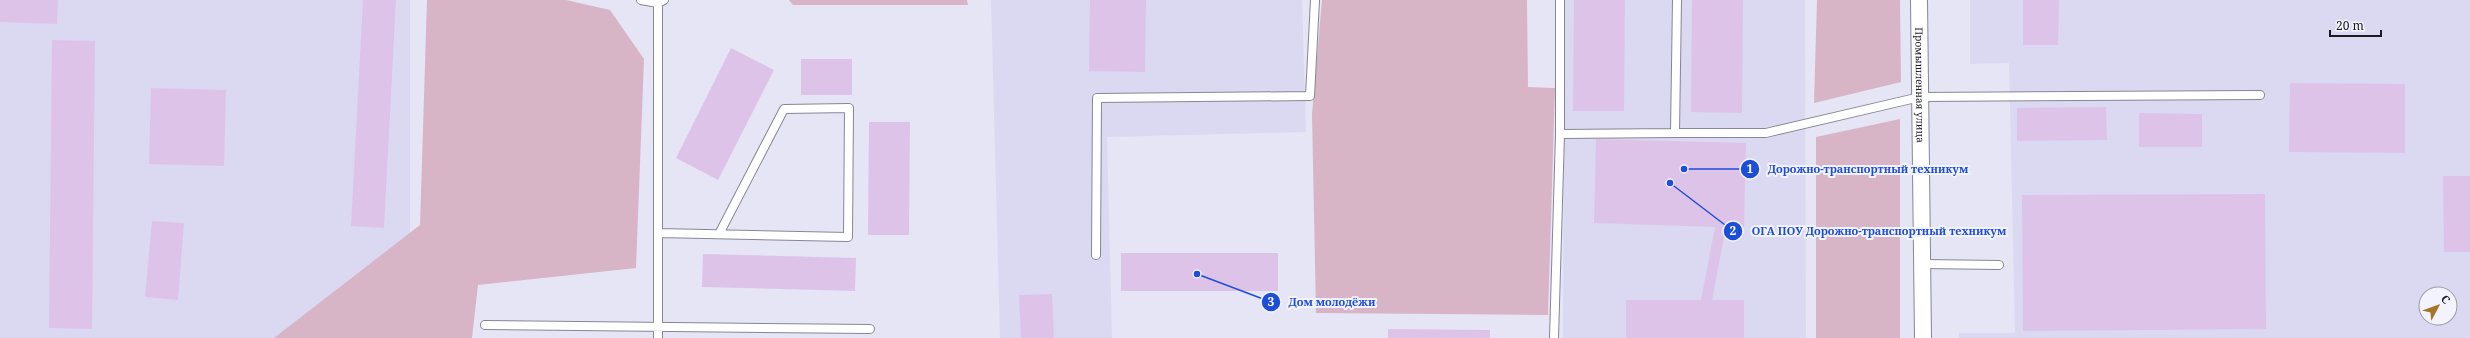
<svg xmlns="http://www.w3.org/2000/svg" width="2470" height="338" font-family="'Noto Serif',serif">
  <rect width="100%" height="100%" fill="#e5e5f5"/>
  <path fill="#dad9f1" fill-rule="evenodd" d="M0,0H410V338H0Z
    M991,0H1302L1306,132L1107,137L1112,338H1000Z
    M1564,0H1805L1806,338H1563Z
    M1970,0H2470V338H1959V333H2015L2009,63L1970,64ZM2426,294H2450V318H2426Z"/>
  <path fill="#d7b5c6" d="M427,0H566L610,10L644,59L636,268L478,285L472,338H274L420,225Z
    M789,0H967L968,5H793Z
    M1322,0H1527L1528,87L1555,88L1548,315L1316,313L1312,114Z
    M1817,0H1900L1901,82L1814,103Z
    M1900,119V338H1816V137Z"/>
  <path fill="#dec3e9" d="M0,0H58L57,24L0,22Z
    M363,0H396L384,228L351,226Z
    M1090,0H1146L1145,72L1089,71Z
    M1574,0H1625L1624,111H1573Z
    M1692,0H1743L1742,113L1691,112Z
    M2023,0H2059L2058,45H2023Z
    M52,40L95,41L92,329L49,328Z
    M731,48L774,70L718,180L676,158Z
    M801,59H852V95H801Z
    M2290,83L2405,84V153L2289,152Z
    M151,88L226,90L224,166L149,164Z
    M2106,107L2107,140L2017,141V108Z
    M2139,113L2202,114V147H2139Z
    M869,122H910L909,235H868Z
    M1596,139L1746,143L1744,227H1726L1712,300H1744V338H1626V300H1701L1715,227L1594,223Z
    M2443,176H2470V252H2444Z
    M2265,194L2266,329L2023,331L2022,195Z
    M152,221L184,223L178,300L145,297Z
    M1121,253H1278V291H1121Z
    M703,254L856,258L855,291L702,287Z
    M1052,294L1054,338H1021L1019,295Z
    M1388,329L1490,330V338H1388Z"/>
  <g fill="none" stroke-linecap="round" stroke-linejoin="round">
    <defs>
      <path id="service" d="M641,0L658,3
        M1677,0L1675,133H1766L1920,97L2260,95
        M1560,134L1675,133
        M659,233L848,237L849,108L784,109L719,234
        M1096,255L1097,98L1310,96L1315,0
        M1923,264L1999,265
        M485,325L870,329
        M658,338V3L664,0
        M1554,338L1560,134V0"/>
      <g id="minor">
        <path id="s1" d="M1919,0L1923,338"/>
      </g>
    </defs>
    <use href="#service" stroke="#878695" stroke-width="10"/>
    <use href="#minor" stroke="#878695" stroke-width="18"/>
    <use href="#service" stroke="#fff" stroke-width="8"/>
    <use href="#minor" stroke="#fff" stroke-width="16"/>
  </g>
  <g text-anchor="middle" stroke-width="4" stroke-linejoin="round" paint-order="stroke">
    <g font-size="10" fill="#1a1a1f" stroke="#f3f3fd">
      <text dy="4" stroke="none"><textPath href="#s1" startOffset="85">Промышленная улица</textPath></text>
    </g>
  </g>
  <path fill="none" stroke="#1d4ed8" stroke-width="1.5" d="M1684 169L1750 169M1670 183L1733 231M1197 274L1271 302"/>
  <g fill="#1d4ed8" stroke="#f3f3fd" stroke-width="1.5">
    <circle cx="1684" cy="169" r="4"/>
    <circle cx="1670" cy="183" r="4"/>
    <circle cx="1197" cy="274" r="4"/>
    <circle cx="1750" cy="169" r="10"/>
    <circle cx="1733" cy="231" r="10"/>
    <circle cx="1271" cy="302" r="10"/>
  </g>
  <g font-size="12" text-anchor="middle" font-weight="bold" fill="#fff">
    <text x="1750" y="173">1</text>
    <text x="1733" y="235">2</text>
    <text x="1271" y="306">3</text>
  </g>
  <g font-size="11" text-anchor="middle" font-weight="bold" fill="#1d4ed8" stroke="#f3f3fd" stroke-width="4" stroke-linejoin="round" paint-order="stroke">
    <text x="1868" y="173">Дорожно-транспортный техникум</text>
    <text x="1879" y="235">ОГА ПОУ Дорожно-транспортный техникум</text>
    <text x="1332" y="306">Дом молодёжи</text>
  </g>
  <g transform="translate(2438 306) rotate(49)"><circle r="19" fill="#f3f3fd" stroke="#9c9ca4"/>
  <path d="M0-3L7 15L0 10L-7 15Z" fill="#a47529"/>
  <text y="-6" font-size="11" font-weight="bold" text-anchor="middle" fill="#1a1a1f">С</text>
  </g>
  <path d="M2330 30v6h51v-6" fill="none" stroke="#1a1a1f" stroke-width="2"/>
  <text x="2336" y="30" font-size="12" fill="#1a1a1f" stroke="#f3f3fd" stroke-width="3" paint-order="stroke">20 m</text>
</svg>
